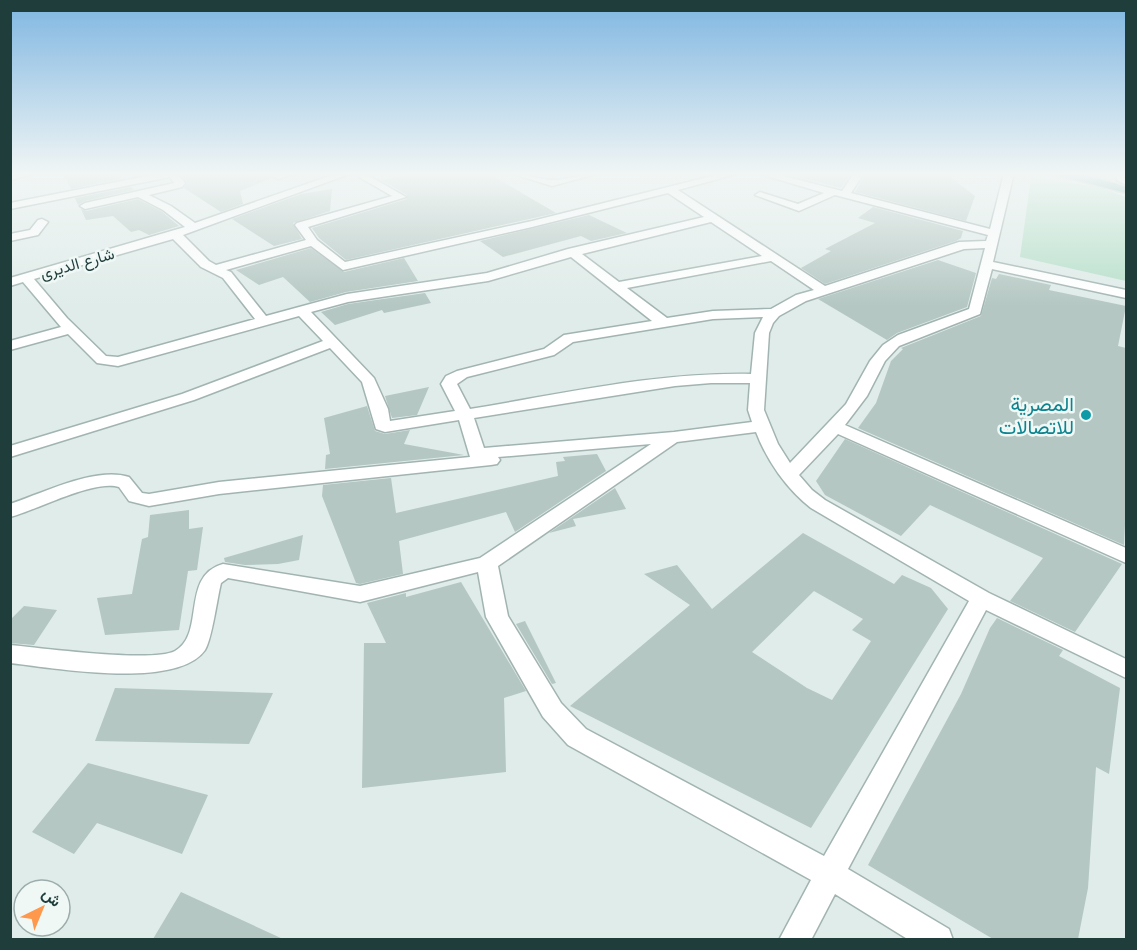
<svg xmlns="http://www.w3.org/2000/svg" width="1137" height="950" font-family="Poppins,Vazirmatn,sans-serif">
  <rect width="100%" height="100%" fill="#dfece9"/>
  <path fill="#b6dfc9" d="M1037,177L1098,187L1126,197V281L1020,257L1031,178Z"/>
  <path fill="#b4c7c2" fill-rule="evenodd" d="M63,173H114L121,179L71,189Z
    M184,173H274L271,175L272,178L240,191L243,204L221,212L184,188L187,183L182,176Z
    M420,173H488L556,213L346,260L319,238L312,228L407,199V195L381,180Z
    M797,173H851L841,188L797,177Z
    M866,173H945L975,196L966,221L855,192Z
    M131,187L134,190L85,201L78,205L75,198Z
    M332,189L330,211L293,223L302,239L274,246L232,219L301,194Z
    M138,199L161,211L179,226L149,235L139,230L131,232L113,216L86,220L81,209L86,211Z
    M873,207L963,231L961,238L956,241L825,284L801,268L831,251L825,249L875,223L858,218Z
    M589,215L627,233L591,241L581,236L503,257L480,241Z
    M311,248L344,272L404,258L418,281L346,292L310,302L283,277L259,285L236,270Z
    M938,260L976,273L967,307L897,333L887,340L818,299Z
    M999,274L1051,285L1049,290L1126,306L1118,346L1126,348V505L1124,545L858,428L876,403L891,361L903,349L901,348L981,316L992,278L996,279Z
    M425,293L431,303L384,313L382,310L335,325L321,312L348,304Z
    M429,387L417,415L392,418L385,396Z
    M367,406L375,431L385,434L410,430L404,444L464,455L325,469L326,455L330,454L324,418Z
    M845,439L1122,564L1075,632L1010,601L1043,558L930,505L901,536L825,495L816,481Z
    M597,454L606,471L515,532L506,512L399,541L403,574L360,584L356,583L322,496L323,485L391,478L396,513L558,476L556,462L565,461L563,457Z
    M615,488L626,509L573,519L576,526L549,533Z
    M189,510V529L203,527L197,570L188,571L179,630L105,635L97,598L132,594L142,539L148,537L150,515Z
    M803,533L894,584L902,575L931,588L948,609L811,828L570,706L690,605L644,574L677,565L712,609ZM814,591L863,619L852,630L871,641L832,700L807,688L752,652Z
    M303,535L299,560L278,564L245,565L225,562L224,558Z
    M461,582L526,691L504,698L506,772L362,788L364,643H386L367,603L406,593V597Z
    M24,606L57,610L34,645L10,643V620Z
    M997,618L1063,650L1059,656L1120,688L1109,774L1096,767L1088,888L1078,939H993L868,865L961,694L990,628Z
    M525,621L556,683L552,684L516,624Z
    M115,688L273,693L249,744L95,741Z
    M88,763L208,795L182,854L97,823L74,854L32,832Z
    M181,892L283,939H153Z"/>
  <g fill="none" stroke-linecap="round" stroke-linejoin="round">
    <defs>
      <path id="minor" d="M32,173L30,175L10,180V174Z
        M162,173H182L179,176L185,183L182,187L149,195L171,206L195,223L338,173H352L183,235L209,261L216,265L306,240L295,225L297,223L392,196L352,173H364L406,197L308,227L317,240L345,262L532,221L724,173H740L678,190L825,286L959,242L986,241L988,235L835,195L799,211L755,195L760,192L798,204L824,193L756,173H772L842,191L854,173H864L851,193L990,229L1004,173H1014L993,262L1126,290V298L992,269L980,314L899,346L885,361L867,396L845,425L1126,548V563L838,434L799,475L812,490L825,500L989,593L1126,659V678L986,610L848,869L949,929L953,940H909L835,894L811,940H779L811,880L568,745L543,717L486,617L478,572L360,602L228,578L221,583C217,599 212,639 205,650C177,690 55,668 10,663V645C42,648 152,663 175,651C206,634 180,576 223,564L360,586L480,558L651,444L498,457L500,460L497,464L491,465L219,494L149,506L129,501L119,487C94,479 37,510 10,517V504C43,493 96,466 129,477L142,493L149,494L219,482L470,457L459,420L385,432L376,429L362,382L330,348L194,400L10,457V446L182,394L323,341L299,316L118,366L97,363L68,334L10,350V341L61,327L23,282L10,286V278L185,227L163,210L138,197L85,209L80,206L85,203L174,183L170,177L10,209V203ZM668,193L704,217L568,249L487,273L347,294L266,316L231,272L226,270L311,246L343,270L532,227ZM711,222L762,256L619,282L582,254ZM173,239L201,267L223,278L255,319L118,357L106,356L67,318L34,279ZM985,248L969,309L898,335L883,345L870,361L846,404L790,463L778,444L764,410L769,333L773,323L779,316L806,301L964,249ZM571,257L652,321L564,335L544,349L457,371L446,376L441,384L455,411L390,421L388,409L374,378L311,312L348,302L488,281ZM771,261L814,290L796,295L771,309L713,311L667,318L627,288ZM763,317L755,333L751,374C657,372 563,394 470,409L457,384L467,377L554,355L573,342L713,319ZM711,383H750L748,410L752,422L674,432L484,448L474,418L675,386ZM756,432C767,461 787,489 811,508L969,601L824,856L586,729L561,703L508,616L498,566L677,442Z
        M296,173L278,179L273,176L279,173Z
        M510,173C526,173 539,180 553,180C568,180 583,173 600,173L552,186Z
        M1117,173H1126V185L1117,180Z
        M42,219L48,222L38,235L10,241V234L30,230L38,220Z"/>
      <path id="major" d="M1048,173C1076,172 1100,178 1126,187V193Z"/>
    </defs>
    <use href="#minor" stroke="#a2b4b1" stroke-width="3"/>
    <use href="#major" stroke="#c0c9c8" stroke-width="3"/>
    <use href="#minor" fill="#fff" fill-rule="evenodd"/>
    <use href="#major" fill="#60a5a0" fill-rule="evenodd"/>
  </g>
  <linearGradient id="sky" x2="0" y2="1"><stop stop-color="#7fb6e1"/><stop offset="0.57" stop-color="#f1f6f5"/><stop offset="1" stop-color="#f1f6f5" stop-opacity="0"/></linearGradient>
  <rect width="1137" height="306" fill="url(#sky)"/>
  <circle fill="#0f9aa8" stroke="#f0f8f6" stroke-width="2" cx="1086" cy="415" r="6"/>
  <g text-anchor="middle" stroke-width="5" stroke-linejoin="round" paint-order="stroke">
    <g font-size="16" fill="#1f3d3b" stroke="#f0f8f6">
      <text transform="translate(77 263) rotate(-16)" y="6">شارع الديرى</text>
    </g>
    <g font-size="20" fill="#0d838f" stroke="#f0f8f6" text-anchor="end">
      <text x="1074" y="411">المصرية<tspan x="1074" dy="23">للاتصالات</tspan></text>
    </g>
  </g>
  <rect width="1137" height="950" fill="none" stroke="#1f3d3b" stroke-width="24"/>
  <g transform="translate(42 908) rotate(43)"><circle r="28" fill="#f0f8f6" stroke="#9cadab" stroke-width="1.5"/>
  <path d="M0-4.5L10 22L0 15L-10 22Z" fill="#fd984c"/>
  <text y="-9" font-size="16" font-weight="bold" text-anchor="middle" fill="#1f3d3b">ش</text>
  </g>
</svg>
